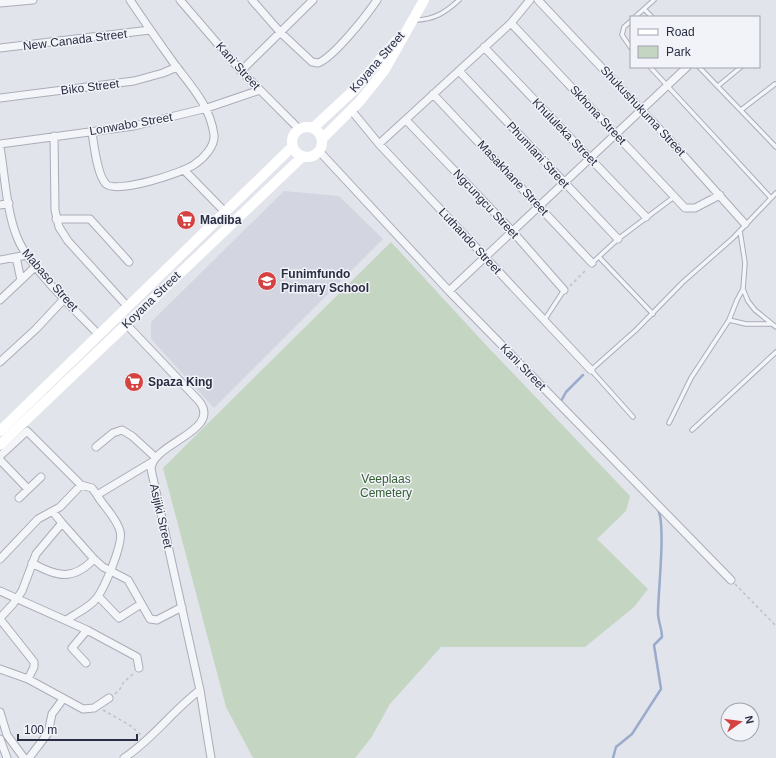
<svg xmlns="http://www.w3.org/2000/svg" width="776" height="758" font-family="Arial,sans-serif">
  <rect width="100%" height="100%" fill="#e1e4eb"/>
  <path fill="#d3d6e0" d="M284,191L339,196L383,239L214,408L151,339V322Z"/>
  <path fill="#c4d5c2" d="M391,242L485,344L630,496L626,511L597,539L648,589L634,607L585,647H441L390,704L371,738L355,758H254L252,756L226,707L163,468Z"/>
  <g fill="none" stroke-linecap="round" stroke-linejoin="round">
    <path stroke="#9babcc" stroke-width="2.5" d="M560,403L566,392L583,375
      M613,758L616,747L632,734L661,689L654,645L662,637C662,629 658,621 658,613C658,593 666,524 658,510"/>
    <defs>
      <path id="lane" d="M644,9L652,17
        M635,17L654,0
        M415,20C434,20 446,12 459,0
        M631,21L624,27L622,35L631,48
        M650,67L771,198
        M699,67L776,147
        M718,86L741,67
        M741,110L775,84
        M740,231L745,263L743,289L748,301L755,310L776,327
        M599,257L653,314
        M592,263L618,239L674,197
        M545,319L564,290
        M729,320L746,324H772
        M633,417L591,370L636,330L683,282L733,238L776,193
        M669,423L691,378L729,320L737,300L743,289
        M692,430L776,352"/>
      <path id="street" d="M180,0L241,71L299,129
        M252,0L280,32L312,62L318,63C333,58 367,15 377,0
        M538,0L667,137L745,224
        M0,3L33,0
        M511,23L685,208H695L720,195
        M484,47L646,217
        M0,48L150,30
        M241,71L313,0
        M459,71L618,239
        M433,94L592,263
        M0,98L134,81L163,73L177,67
        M351,110L379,144L591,370
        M406,120L513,232L564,290
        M92,132C94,145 97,175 106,184C117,194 183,173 195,164C204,158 215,146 214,135C210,105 190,85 173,62C158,41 144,21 130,0
        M54,136L55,210L59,227L68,241L128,307
        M0,144L134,126L207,108L260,90
        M379,144L511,23L530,0
        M0,147C5,176 6,209 17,237C28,266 76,311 99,335
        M319,151L449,291L731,580
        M184,170L224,211
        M0,205L9,203
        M56,219H90L129,262
        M16,257L21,280
        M0,260L27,255
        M449,291L687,67
        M0,300L36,266
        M126,324L199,401C223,431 152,443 151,469L200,690L211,758
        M0,362L36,329L65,298
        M96,447L113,433L122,430L132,436L155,457
        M0,456L27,431L81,485
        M0,460L28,489
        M19,498L41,477
        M62,523L94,559L103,567L128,580L150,619L157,620L182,607
        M0,559L38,519L60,507L81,485L92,488L97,495L152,462
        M32,563C57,577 73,581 94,559
        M0,591L87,630L137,657L139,668
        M98,596L119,618L141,604
        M0,618L13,604L22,591L36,554L62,523L53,512
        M0,619L34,662V667L28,679
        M66,620C75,614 89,608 96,599C104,589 124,543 120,531C116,517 104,507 97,495
        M86,663L72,648L87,630
        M0,669L28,679L83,709L94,708L109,698
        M0,712L7,735L24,758
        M0,739L7,758
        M29,758L48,733L52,714L63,699
        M124,758C153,739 172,711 200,690"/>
    </defs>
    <use href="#lane" stroke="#aaadb9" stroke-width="5.5"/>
    <use href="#street" stroke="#aaadb9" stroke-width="9"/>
    <path stroke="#bfc1ca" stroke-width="1.5" stroke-dasharray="3 3" stroke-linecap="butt" d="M570,286L587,269
      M735,584L776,626
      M115,694L120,689L123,683L133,674
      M103,710L131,726L141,735"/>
    <use href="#lane" stroke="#f4f5f9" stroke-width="3.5"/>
    <use href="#street" stroke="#f4f5f9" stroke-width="7"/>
    <path stroke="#fff" stroke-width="10" d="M292 142a15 15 0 1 1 30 0a15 15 0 1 1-30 0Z
      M313,128L354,90L396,41
      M322,139L360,101L384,71L424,0
      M0,431L293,146
      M0,445L303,156"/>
  </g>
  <defs>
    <symbol id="supermarket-disc" viewBox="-11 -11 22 22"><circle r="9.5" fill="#d44242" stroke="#f1f3f8"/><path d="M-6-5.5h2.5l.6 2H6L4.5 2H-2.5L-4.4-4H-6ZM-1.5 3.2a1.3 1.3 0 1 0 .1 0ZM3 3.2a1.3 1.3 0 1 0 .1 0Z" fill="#fff"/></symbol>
    <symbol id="school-disc" viewBox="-11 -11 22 22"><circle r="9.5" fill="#d44242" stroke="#f1f3f8"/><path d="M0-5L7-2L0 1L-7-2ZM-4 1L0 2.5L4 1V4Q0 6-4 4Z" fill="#fff"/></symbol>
  </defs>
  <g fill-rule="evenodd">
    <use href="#supermarket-disc" x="175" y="209" width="22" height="22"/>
    <use href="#school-disc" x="256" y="270" width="22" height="22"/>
    <use href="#supermarket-disc" x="123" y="371" width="22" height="22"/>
  </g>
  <g text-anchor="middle" stroke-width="3" stroke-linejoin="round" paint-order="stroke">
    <g font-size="12" fill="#292e43" stroke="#f1f3f8">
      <text transform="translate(75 40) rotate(-7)" y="4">New Canada Street</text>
      <text transform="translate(377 62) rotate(-49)" y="4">Koyana Street</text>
      <text transform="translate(238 66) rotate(48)" y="4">Kani Street</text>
      <text transform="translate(90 87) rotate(-7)" y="4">Biko Street</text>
      <text transform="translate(643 111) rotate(47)" y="4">Shukushukuma Street</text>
      <text transform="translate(598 115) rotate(47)" y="4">Skhona Street</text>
      <text transform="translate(131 124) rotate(-10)" y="4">Lonwabo Street</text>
      <text transform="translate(565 132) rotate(46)" y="4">Khululeka Street</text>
      <text transform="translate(538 155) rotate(47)" y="4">Phumlani Street</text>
      <text transform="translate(513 178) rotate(47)" y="4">Masakhane Street</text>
      <text transform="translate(486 204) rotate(47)" y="4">Ngcungcu Street</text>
      <text transform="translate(470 241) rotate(47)" y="4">Luthando Street</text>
      <text transform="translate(50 280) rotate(49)" y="4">Mabaso Street</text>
      <text transform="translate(151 300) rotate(-44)" y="4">Koyana Street</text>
      <text transform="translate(523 367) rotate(46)" y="4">Kani Street</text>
      <text transform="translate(161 516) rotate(77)" y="4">Asijiki Street</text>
    </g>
    <g font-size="12" font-weight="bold" fill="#292e43" stroke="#f1f3f8" text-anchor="start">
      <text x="200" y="224">Madiba</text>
      <text x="281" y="278">Funimfundo<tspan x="281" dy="14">Primary School</tspan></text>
      <text x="148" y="386">Spaza King</text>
    </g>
    <g font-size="12" fill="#376035" stroke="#f1f3f8">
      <text x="386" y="483">Veeplaas<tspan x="386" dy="14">Cemetery</tspan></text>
    </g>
  </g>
  <rect x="630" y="16" width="130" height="52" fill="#f1f3f8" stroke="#a1a4b0"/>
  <rect x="638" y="29" width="20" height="6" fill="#ffffff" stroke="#a1a4b0"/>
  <text x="666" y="36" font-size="12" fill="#292e43">Road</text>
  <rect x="638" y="46" width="20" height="12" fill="#c4d5c2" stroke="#a1a4b0"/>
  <text x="666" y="56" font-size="12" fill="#292e43">Park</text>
  <g transform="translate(740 722) rotate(76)"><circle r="19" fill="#f1f3f8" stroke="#a1a4b0"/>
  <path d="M0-3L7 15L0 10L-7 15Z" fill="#d44242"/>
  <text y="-6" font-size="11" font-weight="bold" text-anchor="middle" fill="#292e43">N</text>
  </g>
  <path d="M18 734v6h119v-6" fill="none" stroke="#292e43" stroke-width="2"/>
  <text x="24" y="734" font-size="12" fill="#292e43" stroke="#f1f3f8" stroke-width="3" paint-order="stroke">100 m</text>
</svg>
